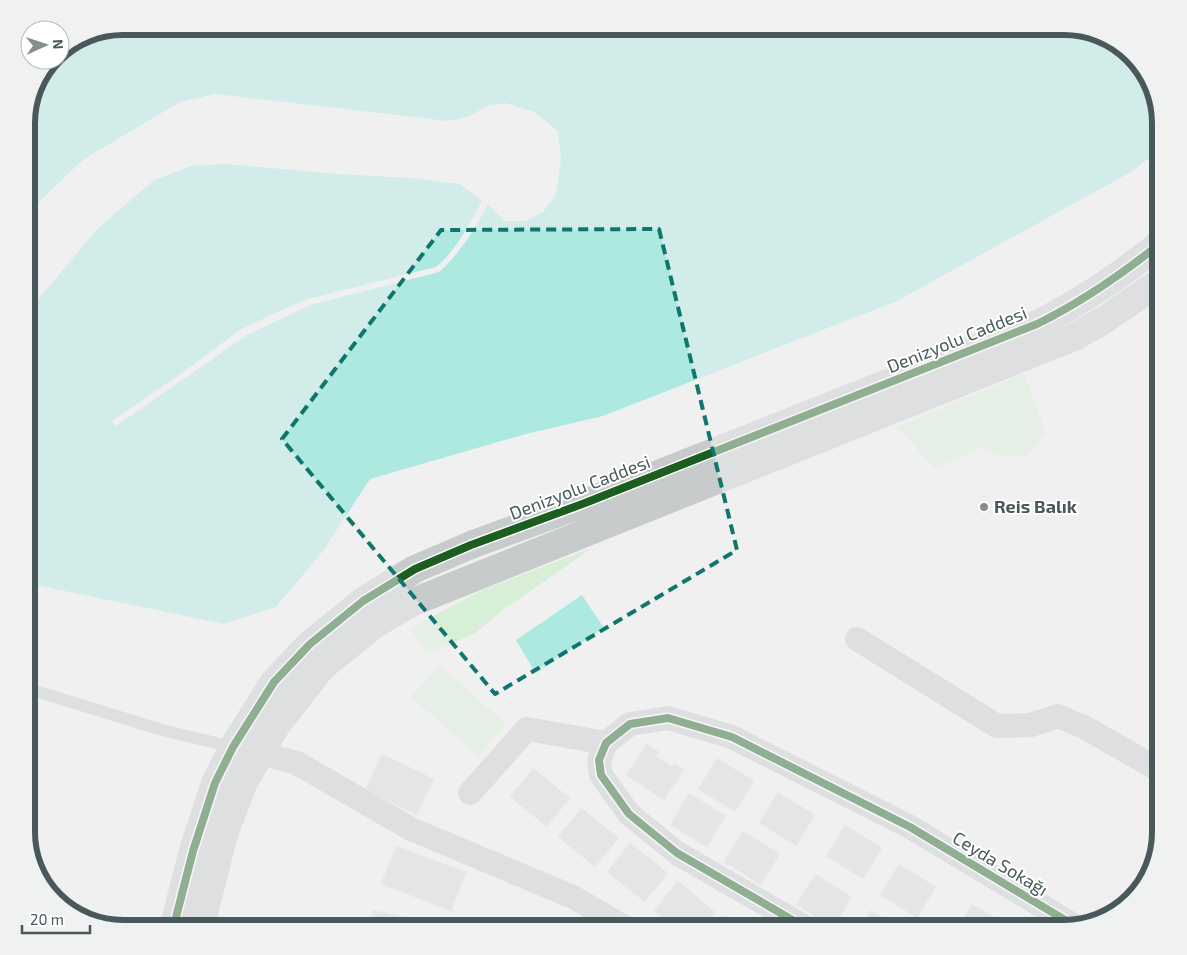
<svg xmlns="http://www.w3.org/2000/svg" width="1187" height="955" font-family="'Exo 2',sans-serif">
  <rect width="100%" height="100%" fill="#f1f0f0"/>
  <path fill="#d7eed7" d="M1024,374L1046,433L1028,456H1000L981,448L935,468L896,427Z
    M592,548L503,610L474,634L426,654L410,628L483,590Z
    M440,665L506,724L478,756L411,697Z"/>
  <path fill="#aee9e1" d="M124,26H1064L1127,50L1151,81L1161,124V149L1131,172L897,301L603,416L526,434L370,479L323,551L276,607L224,624L26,583V314L98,228L154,180L191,166L225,164L338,174L411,178L460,184L482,201C469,225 457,249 436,267L308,299L271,315L240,330L181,374L112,421L116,426L247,335L310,305L439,272C460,253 475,230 488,204L505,221H526L543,212L556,194L561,160L558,131L534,112L505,103L486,106L471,116L448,121L215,94L180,102L84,159L26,214V117L36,80L52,60H60V50Z
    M582,595L604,628L536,674L516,640Z"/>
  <path fill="#d7d8d9" stroke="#e2e2e3" d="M647,744L659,752L656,756L672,767L674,763L684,770L664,800L626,775Z
    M382,754L434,779L417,815L365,790Z
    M717,758L754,781L735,812L698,789Z
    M533,768L570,798L547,827L510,797Z
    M778,792L815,815L796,846L759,823Z
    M689,793L726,816L707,847L670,825Z
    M581,808L619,838L595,867L558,837Z
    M845,825L882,848L863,879L826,856Z
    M743,831L780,854L761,885L724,862Z
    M630,843L668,873L645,902L607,872Z
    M396,846L466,872L451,911L381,884Z
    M899,864L936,887L917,918L880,895Z
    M815,874L852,897L833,928L796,905Z
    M678,881L715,912L702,929H677L654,911Z
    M972,904L1009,926L1007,929H957Z
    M373,910L413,919L411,929H370Z
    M871,910L902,929H860Z
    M725,915L744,929H716Z"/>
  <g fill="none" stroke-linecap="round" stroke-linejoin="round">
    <path stroke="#c8cbcc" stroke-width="12" d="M26,688L162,730L233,747"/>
    <path stroke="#c8cbcc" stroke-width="24" d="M857,639L997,726L1031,725L1058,716L1084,727L1161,771
      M260,753L297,763L411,829L573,897L628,929
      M470,793L527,729L606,743
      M1135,897L1138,893
      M808,929L677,853L629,814L601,775L599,760L606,743L630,724L668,718L732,737L910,827L1075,926"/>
    <path stroke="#c8cbcc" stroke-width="28" d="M173,929L193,851L215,783L233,747L274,682L310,644L363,601L415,569L471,545L585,503L1037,324C1082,302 1122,274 1161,243
      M200,929L224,834L243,784L276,726L322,667L374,625L413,602L1074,337L1104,320L1161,281"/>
    <defs>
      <path id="cycleway" d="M173,929L193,851L215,783L233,747L274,682L310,644L363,601L415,569L471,545L585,503L1037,324C1082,302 1122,274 1161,243
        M808,929L677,853L629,814L601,775L599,760L606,743L630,724L668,718L732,737L910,827L1075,926"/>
    </defs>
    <use href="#cycleway" stroke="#fff" stroke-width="11"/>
    <use href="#cycleway" stroke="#1b5e20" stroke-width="8"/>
  </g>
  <path d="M0 0H1187V955H0ZM659,229L737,550L495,694L282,439L441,230Z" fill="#f1f0f0" fill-opacity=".55" fill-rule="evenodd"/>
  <path fill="none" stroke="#0f766e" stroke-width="4" stroke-dasharray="10 6" stroke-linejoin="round" d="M659,229L737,550L495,694L282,439L441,230Z"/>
  <circle fill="#848e8f" stroke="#fff" stroke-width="2" cx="984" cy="507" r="5"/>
  <g text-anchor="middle" stroke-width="4" stroke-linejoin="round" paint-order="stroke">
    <g font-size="18" fill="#49595b" stroke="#fff">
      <text transform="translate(957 340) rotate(-22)" y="6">Denizyolu Caddesi</text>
      <text transform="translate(580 488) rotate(-21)" y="6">Denizyolu Caddesi</text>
      <text transform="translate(1000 864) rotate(31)" y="6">Ceyda Sokağı</text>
    </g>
    <g font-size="18" font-weight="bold" fill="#49595b" stroke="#fff" text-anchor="start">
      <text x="994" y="513">Reis Balık</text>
    </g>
  </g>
  <path d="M0 0H1187V955H0ZM123 35H1064A88 88 0 0 1 1152 123V832A88 88 0 0 1 1064 920H123A88 88 0 0 1 35 832V123A88 88 0 0 1 123 35Z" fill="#f0f2f2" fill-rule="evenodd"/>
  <path fill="none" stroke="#49595b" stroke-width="6" d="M123 35H1064A88 88 0 0 1 1152 123V832A88 88 0 0 1 1064 920H123A88 88 0 0 1 35 832V123A88 88 0 0 1 123 35Z"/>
  <g transform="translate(45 45) rotate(87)"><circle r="24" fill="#ffffff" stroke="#b6bdbd"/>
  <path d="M0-4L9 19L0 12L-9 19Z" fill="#848e8f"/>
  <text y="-8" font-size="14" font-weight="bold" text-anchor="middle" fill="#49595b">N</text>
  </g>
  <path d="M22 925v8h68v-8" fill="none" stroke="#49595b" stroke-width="2.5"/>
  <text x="30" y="925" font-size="15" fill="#49595b" stroke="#ffffff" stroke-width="4" paint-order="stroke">20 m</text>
</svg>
